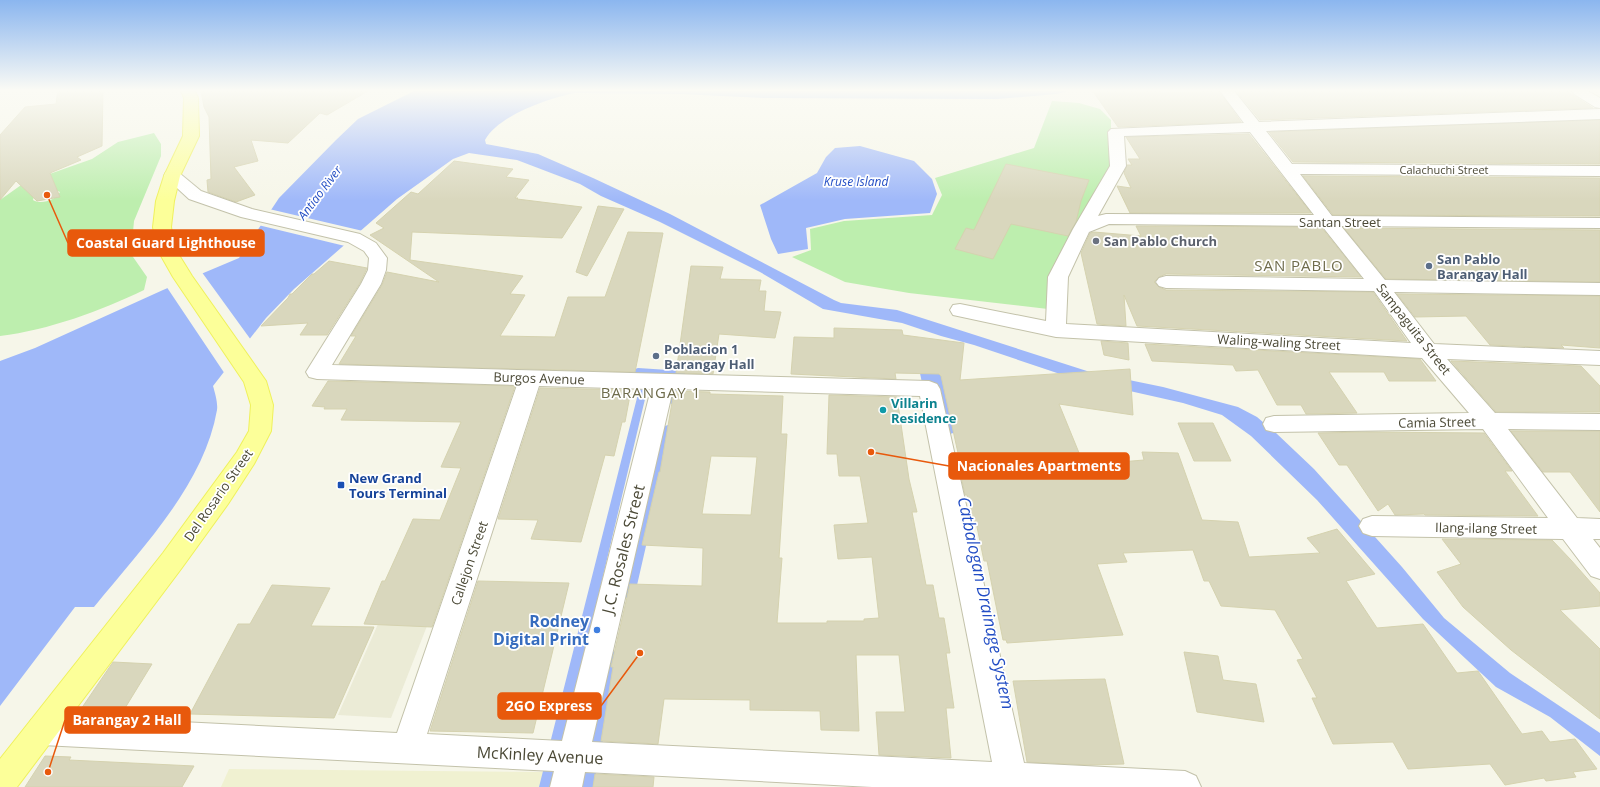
<svg xmlns="http://www.w3.org/2000/svg" width="1600" height="787" font-family="'Open Sans',sans-serif">
  <rect width="100%" height="100%" fill="#f6f6e9"/>
  <path fill="#ebebd6" d="M378,624L427,626L391,718L338,715Z"/>
  <path fill="#f0f1d1" d="M229,769L545,772L541,787H221Z"/>
  <path fill="#bdeeae" fill-rule="evenodd" d="M1052,101L1079,103L1100,109L1111,120V165L1048,309L909,293L845,282L792,257L811,250L810,229L844,221L932,215L942,195L935,178L1034,148Z
    M154,133L161,144V156L134,221L131,254L147,277L144,290C100,311 49,330 0,336V200L24,183L92,159L118,142ZM53,189L60,192C56,200 41,205 33,200L34,196Z"/>
  <path fill="#9fb8f9" d="M414,91H1068L1057,94L997,99L764,98L680,94L575,93C549,98 499,115 485,140L486,144L538,154L593,178L670,214L834,300L841,303L897,310L1090,372L1163,387L1238,407L1257,417L1276,433L1314,469L1402,567L1444,618L1510,673L1600,733V756L1550,717L1496,687L1423,619L1317,500L1251,436L1222,415L1183,403L1072,378L974,345L941,336L902,323L823,309L760,272L660,222L601,196L580,184L517,160L469,153L453,159L397,199L294,289L266,318L213,386C215,393 218,403 217,410C204,485 141,549 94,607H75L0,706V361L35,348L163,290L239,258L279,198L336,140L358,119Z
    M860,146L914,161L932,179L937,194L930,213L845,219L806,228L808,249L778,254L771,239L760,205L817,173L826,157L835,148Z"/>
  <path fill="#f6f6e9" d="M269,209L363,231L345,246L258,225Z
    M201,271L251,340L225,374L166,286Z"/>
  <g fill="none" stroke-linecap="round" stroke-linejoin="round">
    <path fill="#9fb8f9" fill-rule="evenodd" d="M638,368L684,371L685,373L677,404H671L669,402L676,376L635,373L634,371L635,369Z
      M646,375L650,378L553,787H539L642,378Z
      M668,425L671,426L673,428L635,594L633,597L629,599L625,597L623,594L663,428L665,426Z
      M615,651L619,652L621,656L593,787H579L609,656L611,652Z"/>
    <path fill="#9fb8f9" fill-rule="evenodd" d="M935,363L945,366L950,373L962,424L957,432L946,435L935,432L930,424L920,373L925,366Z"/>
  </g>
  <path fill="#d9d7bd" stroke="#d5d2af" fill-rule="evenodd" d="M58,90H103L102,146L77,157L81,160L50,173L60,197L37,201L16,181L0,200V135L25,107L56,104Z
    M1092,90H1134L1136,92L1160,91L1162,93L1219,91L1241,122L1118,127Z
    M1565,90L1593,108L1260,120L1236,91Z
    M201,91H368L327,115L320,113L288,143L251,140L258,161L234,167L255,195L236,202L208,192L207,180L211,179L209,117L204,107Z
    M1600,120V164L1293,162L1269,132Z
    M1249,134L1311,213H1130L1117,186L1131,188L1124,173L1127,165H1132L1128,159H1140L1126,137Z
    M454,161L513,169L506,177L529,180L515,198H518L517,199L582,207L562,238L412,232L410,260L523,276L510,294L525,295L500,336L555,337L568,297H605L628,232L663,233L635,372L339,364L356,336H351L382,285L387,272L439,282L370,235L384,228L376,223L411,192L418,194Z
    M1006,164L1089,180L1081,201L1076,222L1068,236L1011,224L993,259L955,249L966,228L974,230Z
    M1303,176L1600,178V216L1333,215Z
    M598,206L624,209L587,276L576,272Z
    M1136,226L1321,227L1361,277L1166,274L1159,277L1154,282L1159,287L1166,290L1373,292L1407,341L1137,326L1124,295L1126,326L1097,324L1081,253L1090,233L1094,232L1141,236Z
    M1344,228L1600,230V282L1386,279Z
    M329,261L367,268L360,283L327,335H300L308,323L261,326L288,298L290,294H292L312,274H314Z
    M691,266L723,267L720,279L761,280L759,291H766L764,311L781,312L775,338L719,334L713,374L676,373Z
    M1397,294L1600,296V348L1561,345L1564,348L1490,345L1466,316L1415,317Z
    M834,328L902,330L903,335L964,343L960,380L1130,369L1133,415L1059,404L1084,465L1144,460L1142,452L1178,453L1202,520L1238,522L1249,557L1320,553L1307,538L1337,529L1375,574L1346,581L1377,628L1423,624L1457,673L1478,671L1522,734L1542,731L1550,742L1575,739L1597,769L1573,772L1576,777L1546,781L1544,778L1505,785L1490,764L1408,769L1393,742L1333,744L1312,698H1317L1297,660L1303,659L1275,610L1221,606L1209,581H1204L1193,550L1123,553L1127,562L1097,564L1123,635L1007,643L1006,640H1003L987,561H984L976,522H973L967,495H965L960,471H962L941,376L939,374L895,373L896,379L791,374L794,337L834,338Z
    M1101,341L1128,343L1129,360L1104,355Z
    M1145,344L1420,359L1436,381H1389L1384,372H1329L1357,413L1306,414L1301,405H1277L1258,370L1236,371L1233,365L1152,361Z
    M1451,361L1581,366L1600,386V412H1496Z
    M328,381L515,386L432,627L364,624L382,581H385L413,519L440,520L461,468L441,467L461,422L341,420L347,409H324L325,407L312,406Z
    M540,388L631,390L625,422H622L614,456L605,455L581,542L531,539L538,520L498,519Z
    M674,391L710,392V394L783,396L781,434H787L779,558H782L777,623H827V621H864V619L879,618L872,557L838,559L834,525L868,523L860,476H839L837,454H827L829,395L897,397L909,479L917,512H912L926,585H933L939,618H944L950,653H946L954,708H946L951,758L879,755L876,712H905L899,655H856L859,731L821,730L820,711L750,710V700L664,699L658,744L601,741L613,667H611L630,584L702,586L703,548L642,545L659,472H660ZM711,456L757,457L751,515L702,514Z
    M1178,423H1213L1231,461H1194Z
    M1511,431H1600V512L1570,472H1543Z
    M1369,432L1484,433L1512,471H1505L1538,516L1425,515L1424,514L1395,515L1388,504L1378,511L1347,465H1339L1318,433Z
    M1442,539L1552,540L1571,560L1600,593V606L1560,610L1600,649V719L1511,650L1463,607L1437,572L1461,564Z
    M478,581L569,583L533,733L430,731Z
    M272,585L330,588L311,626L374,627L334,718L190,714L238,624H250Z
    M1184,652L1218,656L1223,680L1256,684L1264,722L1197,712Z
    M113,662L152,664L122,713L79,712Z
    M1105,679L1124,764L1090,765L1027,762L1013,681Z
    M45,756L71,757L69,760L194,766L182,787H25Z
    M595,774L654,777L653,787H593Z"/>
  <g fill="none" stroke-linecap="round" stroke-linejoin="round">
    <defs>
      <path id="minor" d="M1220,91H1234L1259,122L1600,109V119L1266,131L1292,164L1600,166V176L1300,174L1332,216L1600,218V228L1341,226L1385,280L1600,283V295L1394,292L1434,344L1600,351V365L1447,359L1495,413L1600,414V430L1508,429L1577,518L1600,519V539H1593L1600,548V579L1591,576L1563,539L1372,536L1363,533L1359,526L1363,519L1372,516L1548,518L1483,429L1274,432L1266,430L1263,424L1266,418L1274,416L1469,413L1422,358L1056,337L953,315L950,310L953,305L960,304L1046,321L1048,277L1073,229L1110,166L1108,132L1111,129L1244,123ZM1250,132L1314,215L1106,214L1098,216L1126,166L1124,136ZM1109,224L1322,226L1364,279L1166,276L1159,278L1156,282L1159,286L1166,288L1374,291L1411,343L1066,324L1068,277L1089,232Z
        M1572,91H1588L1600,98V108L1595,107L1574,94Z
        M172,171L178,172L201,191L252,209L360,234L376,243L387,258L386,270L381,284L332,365L929,381L937,384L940,389L1024,763L1185,771L1196,776L1201,787H872L585,772L582,787H550L554,771L42,745L31,740L27,730L31,720L42,715L397,733L517,385L317,379L309,377L306,372L361,284L368,270L369,258L364,251L348,242L241,217L189,199L164,176L166,172ZM539,386L651,389L562,741L427,734ZM673,389L920,396L992,762L592,742Z"/>
      <path id="primary" d="M181,91H195L198,98L199,136L180,176L174,201L171,227L174,247L192,276L266,381L273,405L271,431L254,464L228,504L181,569L17,787H0V759L163,553L237,452L249,431L251,405L244,382L173,277L156,247L153,227L156,201L164,176L183,136L184,98Z"/>
    </defs>
    <use href="#minor" stroke="#c3c2aa" stroke-width="2"/>
    <use href="#primary" stroke="#eff15c" stroke-width="2"/>
    <use href="#minor" fill="#fff" fill-rule="evenodd"/>
    <use href="#primary" fill="#fcff99" fill-rule="evenodd"/>
  </g>
  <linearGradient id="sky" x2="0" y2="1"><stop stop-color="#8bb6ef"/><stop offset="0.45" stop-color="#fbfbf5"/><stop offset="1" stop-color="#fbfbf5" stop-opacity="0"/></linearGradient>
  <rect width="1600" height="201" fill="url(#sky)"/>
  <circle fill="#6b7280" stroke="#fff" stroke-width="1.5" cx="1096" cy="241" r="4"/>
  <g fill="#5c6f8a" stroke="#fff" stroke-width="1.5">
    <circle cx="1429" cy="266" r="4"/>
    <circle cx="656" cy="356" r="4"/>
  </g>
  <circle fill="#0f9aa8" stroke="#fff" stroke-width="1.5" cx="883" cy="410" r="4"/>
  <rect fill="#1a4fb4" stroke="#fff" stroke-width="1.5" x="337" y="481" width="8" height="8" rx="2"/>
  <circle fill="#3f7fe0" stroke="#fff" stroke-width="1.5" cx="597" cy="630" r="4"/>
  <g text-anchor="middle" stroke-width="3.5" stroke-linejoin="round" paint-order="stroke">
    <g font-size="11" fill="#4b4936" stroke="#fff">
      <text x="1444" y="174">Calachuchi Street</text>
    </g>
    <g font-size="12" font-style="italic" fill="#224dc4" stroke="#fff">
      <text x="856" y="186">Kruse Island</text>
      <text transform="translate(320 193) rotate(-53)" y="4">Antiao River</text>
    </g>
    <g font-size="13" fill="#4b4936" stroke="#fff">
      <text x="1340" y="227">Santan Street</text>
      <text transform="translate(1414 329) rotate(52)" y="5">Sampaguita Street</text>
      <text transform="translate(1279 342) rotate(3)" y="5">Waling-waling Street</text>
      <text transform="translate(539 378) rotate(2)" y="5">Burgos Avenue</text>
      <text transform="translate(1437 422) rotate(-1)" y="5">Camia Street</text>
      <text transform="translate(218 495) rotate(-55)" y="5">Del Rosario Street</text>
      <text transform="translate(1486 528) rotate(1)" y="5">Ilang-ilang Street</text>
      <text transform="translate(469 563) rotate(-71)" y="5">Callejon Street</text>
    </g>
    <g font-size="13" font-weight="bold" fill="#5b616d" stroke="#fff" text-anchor="start">
      <text x="1104" y="246">San Pablo Church</text>
    </g>
    <g font-size="13" font-weight="bold" fill="#4e5e75" stroke="#fff" text-anchor="start">
      <text x="1437" y="264">San Pablo<tspan x="1437" dy="15">Barangay Hall</tspan></text>
      <text x="664" y="354">Poblacion 1<tspan x="664" dy="15">Barangay Hall</tspan></text>
    </g>
    <g font-size="13" font-weight="bold" fill="#0d838f" stroke="#fff" text-anchor="start">
      <text x="891" y="408">Villarin<tspan x="891" dy="15">Residence</tspan></text>
    </g>
    <g font-size="13" font-weight="bold" fill="#164399" stroke="#fff" text-anchor="start">
      <text x="349" y="483">New Grand<tspan x="349" dy="15">Tours Terminal</tspan></text>
    </g>
    <g font-size="15" letter-spacing="1" fill="#6f6c4c" stroke="#fff">
      <text x="1299" y="271">SAN PABLO</text>
      <text x="651" y="398">BARANGAY 1</text>
    </g>
    <g font-size="16" fill="#4b4936" stroke="#fff">
      <text transform="translate(623 549) rotate(-76)" y="6">J.C. Rosales Street</text>
      <text transform="translate(540 755) rotate(3)" y="6">McKinley Avenue</text>
    </g>
    <g font-size="16" font-weight="bold" fill="#366cbe" stroke="#fff" text-anchor="end">
      <text x="589" y="627">Rodney<tspan x="589" dy="18">Digital Print</tspan></text>
    </g>
    <g font-size="17" font-style="italic" fill="#224dc4" stroke="#fff">
      <text transform="translate(986 603) rotate(78)" y="6">Catbalogan Drainage System</text>
    </g>
  </g>
  <path fill="none" stroke="#e8590c" stroke-width="1.5" d="M47 195L68 243M871 452L949 466M640 653L601 706M48 772L65 720"/>
  <g fill="#e8590c" stroke="#fff" stroke-width="1.5">
    <circle cx="47" cy="195" r="4"/>
    <circle cx="871" cy="452" r="4"/>
    <circle cx="640" cy="653" r="4"/>
    <circle cx="48" cy="772" r="4"/>
  </g>
  <g fill="#e8590c" stroke="#e8590c" stroke-width="1.5">
    <rect x="68" y="230" width="196" height="26" rx="4"/>
    <rect x="949" y="453" width="180" height="26" rx="4"/>
    <rect x="498" y="693" width="103" height="26" rx="4"/>
    <rect x="65" y="707" width="125" height="26" rx="4"/>
  </g>
  <g font-size="14" text-anchor="middle" font-weight="bold" fill="#fff">
    <text x="166" y="248">Coastal Guard Lighthouse</text>
    <text x="1039" y="471">Nacionales Apartments</text>
    <text x="549" y="711">2GO Express</text>
    <text x="127" y="725">Barangay 2 Hall</text>
  </g>
</svg>
